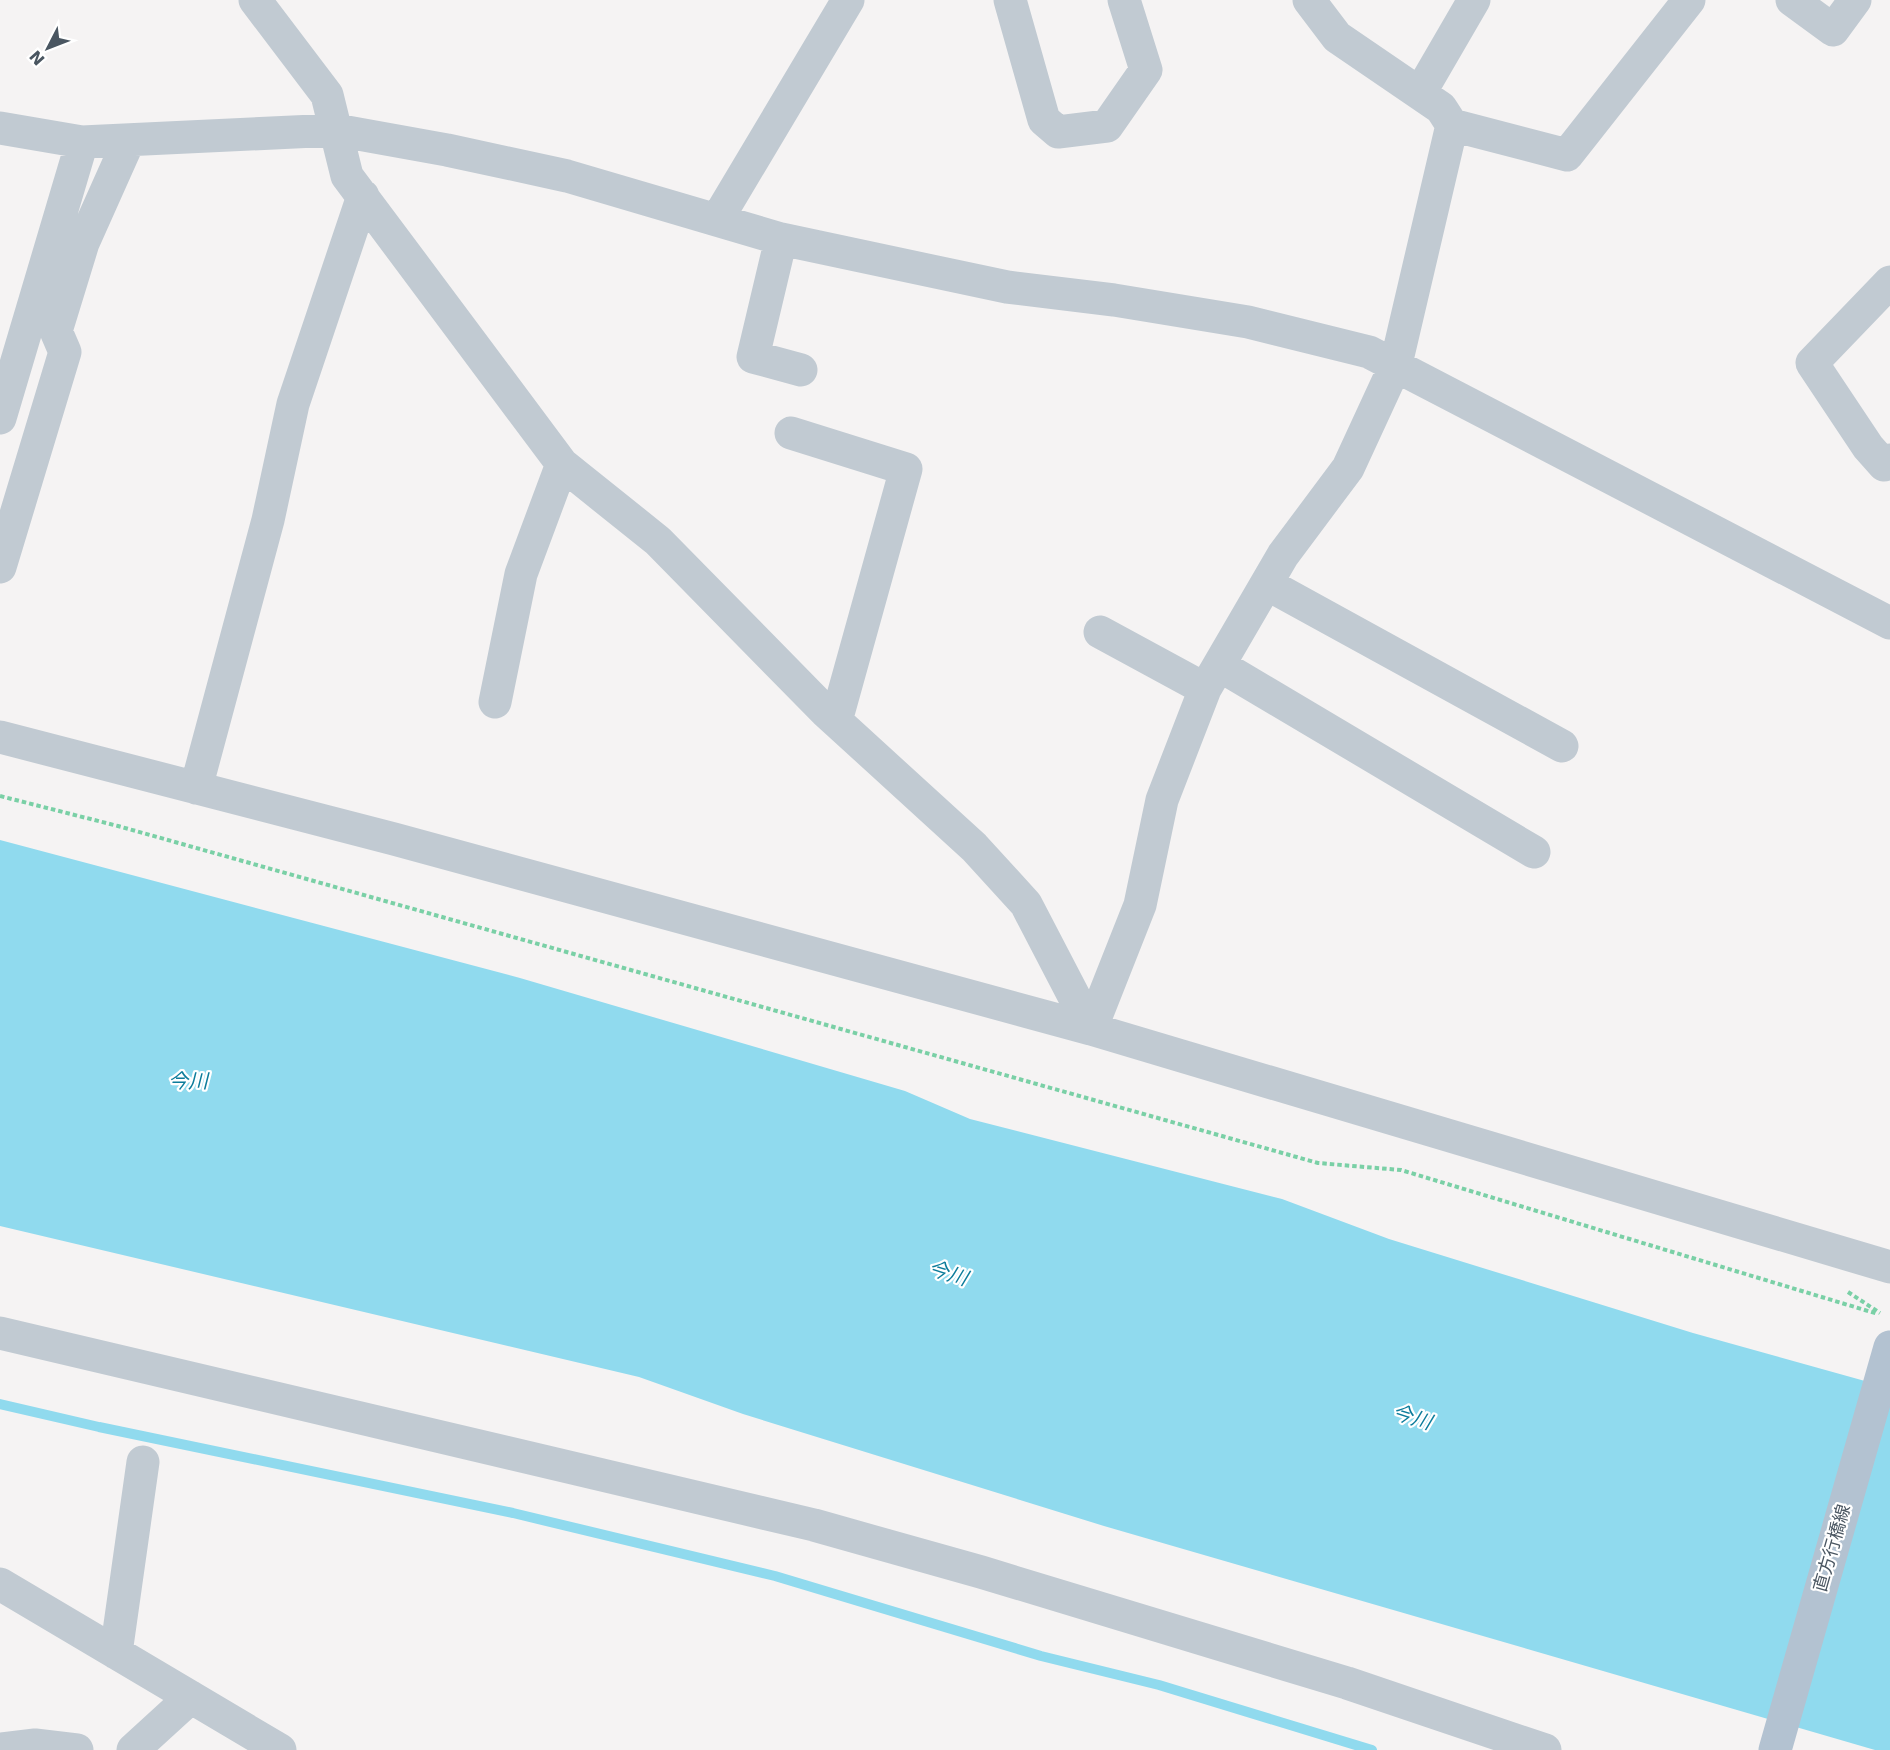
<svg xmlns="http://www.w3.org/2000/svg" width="1890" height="1750" font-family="'DejaVu Sans','Noto Sans JP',sans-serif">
  <rect width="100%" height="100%" fill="#f5f3f3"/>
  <path fill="#90daee" d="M0,840L520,978L905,1091L970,1119L1282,1199L1389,1239L1693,1333L1890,1388V1750H1875L1104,1526L743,1414L639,1377L0,1226Z"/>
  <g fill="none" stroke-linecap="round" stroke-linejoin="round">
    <path stroke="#90daee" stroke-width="10" d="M0,1404L99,1427L513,1513L775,1576L1041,1656L1159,1685L1372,1750"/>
    <path stroke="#7ad0a6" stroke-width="4" stroke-dasharray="4.5 3" stroke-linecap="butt" d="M0,796L118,826L1318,1163L1401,1170L1878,1314
      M1848,1292L1880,1313"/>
    <path stroke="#c1cad2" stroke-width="33" d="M255,0L327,95L347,176L562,464L658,541L825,711L974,847L1026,904L1091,1029
      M1010,0L1044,120L1058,132L1107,126L1146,70L1124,0
      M1309,0L1337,37L1441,108L1452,125L1567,155L1689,0
      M1792,0L1833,30L1855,0
      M1420,93L1474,0
      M0,128L82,142L336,130L447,150L567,176L781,239L1007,287L1114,300L1248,322L1369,352L1890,623
      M718,218L848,0
      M781,239L753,357L801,370
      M1890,282L1812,363L1868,447L1884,465L1890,460
      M0,418L82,142
      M791,433L906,469L836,721
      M0,567L65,352L56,331L83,243L129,140
      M1267,584L1562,746
      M1100,632L1205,689
      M1219,665L1534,852
      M495,702L521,574L562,464
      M0,737L394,839L1091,1029L1890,1267
      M196,788L268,520L293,404L363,196
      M1091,1029L1140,905L1162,800L1205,689L1283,555L1348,468L1396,364L1452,125
      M0,1333L814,1525L981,1572L1347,1683L1545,1750
      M0,1584L280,1750
      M116,1653L143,1462
      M0,1749L35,1745L77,1750
      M133,1750L191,1697"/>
    <path stroke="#b3c2d1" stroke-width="33" d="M1775,1750L1890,1347"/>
  </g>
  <g text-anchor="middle" stroke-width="4.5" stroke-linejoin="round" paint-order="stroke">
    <g font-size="18" fill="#4a5661" stroke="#fff">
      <text transform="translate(1832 1548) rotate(-74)" y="6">直方行橋線</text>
    </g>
    <g font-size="20" font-style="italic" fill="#0c7c9b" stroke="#fff">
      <text x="188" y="1088">今川</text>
      <text transform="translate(948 1273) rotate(17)" y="7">今川</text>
      <text transform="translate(1412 1417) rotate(17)" y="7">今川</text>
    </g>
  </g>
  <g transform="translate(48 48) rotate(228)" stroke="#ffffff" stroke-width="4.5" paint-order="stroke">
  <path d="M0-4.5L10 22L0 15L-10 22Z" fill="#4a5661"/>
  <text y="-9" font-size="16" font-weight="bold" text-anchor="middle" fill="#4a5661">N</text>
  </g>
</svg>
